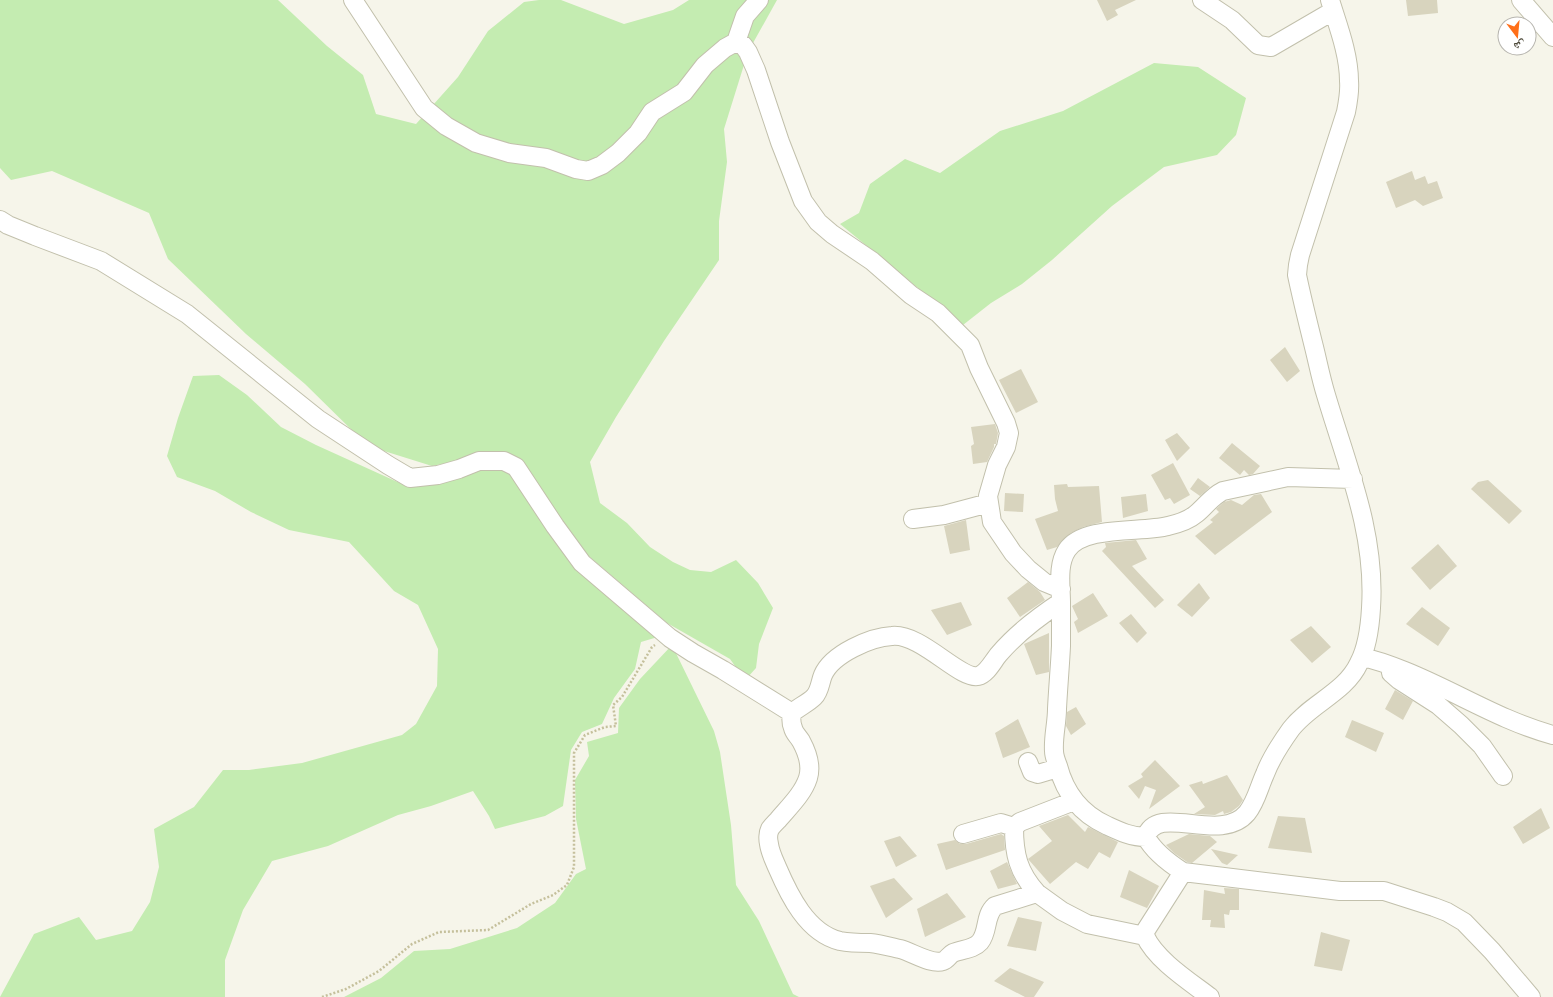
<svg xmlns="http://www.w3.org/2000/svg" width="1553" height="997" font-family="'Exo 2','Noto Naskh Arabic',sans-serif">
  <rect width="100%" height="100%" fill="#f6f5ea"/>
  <path fill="#c4ecb1" d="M0,0H278L327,46L363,75L376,114L416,124L458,77L488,31L524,2L539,0H561L624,24L673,10L689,0H777L748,52L724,129L727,162L719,221V260L664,341L616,417L590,462L600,503L627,523L650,547L673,562L690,570L711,572L736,560L758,583L773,608L759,644L756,668L747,678L740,673L730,659L667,623L577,546L498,453L432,466L368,446L305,384L246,334L168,259L149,213L52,171L11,180L0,168Z
    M1154,63L1198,67L1246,98L1236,135L1217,155L1164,167L1112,206L1052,260L1022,284L991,303L963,325L840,224L859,213L870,184L905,159L940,173L1000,131L1063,111Z
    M219,375L247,395L281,427L316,445L402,484L439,482L490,466L512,468L551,524L661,636L641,642L635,669L614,698L602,724L582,732L571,750L563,806L545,816L495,829L489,816L473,791L431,806L398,815L328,846L272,861L243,910L225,960V997H0L34,934L79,917L96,940L132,931L150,902L159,867L154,829L194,807L223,770H249L302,763L402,735L416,724L437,686L438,649L418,605L394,591L349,542L289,530L251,512L215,491L177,477L167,456L178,418L193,376Z
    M672,645L714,731L720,752L731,825L736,885L759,921L793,994L799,997H344L381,978L414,951L450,949L517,928L555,903L576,874L586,869L576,819L575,780L589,756L587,742L618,733L619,708L640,679Z"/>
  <path fill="#d8d4be" d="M1097,0H1136L1115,10L1118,15L1107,21Z
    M1406,0H1437L1438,13L1408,16Z
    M1412,171L1415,180L1425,176L1428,184L1437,181L1443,198L1423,206L1415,200L1396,208L1386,182Z
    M1285,347L1300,371L1287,382L1270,360Z
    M1021,369L1038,402L1016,413L999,380Z
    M995,424L998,433L996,444H994V447L987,462L973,464L971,446L974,444L971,427Z
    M1177,433L1190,448L1177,461L1165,440Z
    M1232,443L1260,466L1253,474L1249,475L1244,470L1240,475L1219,458Z
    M1173,463L1190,495L1174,504L1170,498L1165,500L1151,475Z
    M1198,478L1210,487L1200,496L1190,489Z
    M1488,480L1522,511L1509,524L1471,489L1478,482Z
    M1067,484L1068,487L1099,486L1102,522L1083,527L1071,533L1057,547L1047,550L1035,519L1058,511L1055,499L1054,485Z
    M1005,493L1024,494L1023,512L1004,511Z
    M1146,494L1148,511L1123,518L1121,497Z
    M1261,494L1272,512L1215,555L1195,536L1213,522L1210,520L1219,512L1216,509L1224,502L1231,500L1242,505L1254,495Z
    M966,520L970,550L950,554L944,526Z
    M1136,540L1147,559L1132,566L1164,600L1155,608L1102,551L1106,547L1105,543Z
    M1438,544L1457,566L1430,590L1411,568Z
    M1028,582L1040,592L1045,600L1020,617L1007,598Z
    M1199,583L1210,598L1192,617L1177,605Z
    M1093,593L1108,616L1078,633L1074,622L1078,619L1072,606Z
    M961,602L972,625L947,635L931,610Z
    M1422,607L1450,628L1438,646L1406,624Z
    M1131,614L1147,633L1137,643L1119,623Z
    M1311,626L1331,647L1312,663L1290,640Z
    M1049,633V672L1036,675L1024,644Z
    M1395,690L1413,701L1403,720L1385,709Z
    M1076,707L1086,724L1071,735L1066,726L1067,712Z
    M1018,719L1030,747L1003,758L995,733Z
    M1352,720L1384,733L1376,752L1345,737Z
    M1155,760L1180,786L1149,809L1156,790L1145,786L1139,799L1128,786L1143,777L1141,774Z
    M1227,775L1243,800L1239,806L1231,812L1224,814L1223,811L1215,815L1194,814L1205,807L1189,785L1202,781L1203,784Z
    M1541,808L1550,828L1523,844L1513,827Z
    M1068,815L1085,832L1088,827L1118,842L1110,858L1099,852L1088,869L1076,862L1050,884L1028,859L1052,841L1039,826Z
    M1278,816L1305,818L1312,853L1268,848Z
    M1001,834L1004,836L1005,850L946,870L937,844L955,840L960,844H966Z
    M1189,834L1210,836L1217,842L1192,863L1187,862L1174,853L1166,845Z
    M900,836L917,856L896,867L884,841Z
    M1211,849L1238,855L1227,865L1222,863Z
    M1007,862L1017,884L998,889L990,871Z
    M1129,870L1159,886L1147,908L1120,897Z
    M894,878L913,899L886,918L870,886Z
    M1224,888L1239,889V910H1230L1229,915L1224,914L1225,928L1210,927L1211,920H1202L1204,890L1225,894Z
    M947,893L966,917L925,937L917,909Z
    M1018,917L1042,922L1036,951L1007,946Z
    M1321,932L1350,940L1342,971L1314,966Z
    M1010,968L1044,982L1034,997H1025L994,981Z"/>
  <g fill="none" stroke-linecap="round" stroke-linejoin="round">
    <defs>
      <path id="minor" d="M353,0L424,108L446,126L476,143L509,153L546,158L576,169L588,171L602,165L618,153L638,133L652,112L684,92L705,65L725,48L736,42L743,45L748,52L756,70L780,142L803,201L818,222L832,234L872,261L911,295L938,313L970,345L979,368L1006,423L1009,433L1006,447L997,465L988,496L992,522L1013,553L1028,569L1044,582L1061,589
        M1202,0L1232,20L1258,45L1271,47L1333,11
        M1521,0L1553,37
        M736,42L745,16L759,0
        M0,220L8,225L35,236L101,261L187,314L318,419L388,465L410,478L438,475L459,469L479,461H504L516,467L555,526L582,563L670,638L693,653L723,670L792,713C791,718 791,723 793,728C794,733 798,736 801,741C807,752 812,765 808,778C803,794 788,808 778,820C775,823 772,826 770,829C768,833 768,840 769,844C770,852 774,860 777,867C789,895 807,933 840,941C850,943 860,943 870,943C880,944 891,947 900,949C912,952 931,965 943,961C947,960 949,955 953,953C961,949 973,950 980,942C989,931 984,916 995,906L1037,893L1062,911L1087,924L1145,936
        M913,519L944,515L989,503
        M1362,657C1377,660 1390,665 1405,671C1455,691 1501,721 1553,735
        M1391,673L1399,680L1438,705L1461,725L1482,746L1503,776
        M792,713C799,707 808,703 814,697C820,691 820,682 823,675C832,654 871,637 892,636C921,633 960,680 978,676C987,674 993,661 999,654C1017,633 1038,617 1061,602
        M1028,762L1032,772L1038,774L1058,768
        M963,834L1001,823L1014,827
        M1146,837C1131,837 1119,831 1106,825C1080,813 1065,793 1058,766C1056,761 1054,756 1054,751C1053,737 1057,723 1057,709C1058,688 1060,667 1061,646C1061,631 1061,617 1061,603C1061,586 1057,565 1067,550C1084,525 1141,533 1168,526C1177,524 1189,520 1196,514C1206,506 1211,497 1223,491L1288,477L1353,479
        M1183,872L1340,891H1384L1434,907L1447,912L1464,922L1492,951L1531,997
        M1037,893C1018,872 1014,854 1014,827L1020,822L1074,801
        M1210,997C1189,981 1156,960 1145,936L1146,930L1183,872C1169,863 1154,852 1146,837C1157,802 1220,845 1247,813C1256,802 1259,787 1265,774C1271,758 1281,743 1291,729C1311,703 1345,693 1359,663C1368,646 1370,626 1371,608C1376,533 1347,466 1326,395C1321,379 1318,363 1314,347C1308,323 1302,299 1297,275L1298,265L1300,255L1346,112C1348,102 1350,92 1349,81C1349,54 1338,26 1330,0"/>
    </defs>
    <use href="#minor" stroke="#c2c0ac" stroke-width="20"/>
    <path stroke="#c5c09c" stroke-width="2.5" stroke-dasharray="2 2" stroke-linecap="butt" d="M322,997L346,989L379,971L412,944L439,932L488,930L531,904L553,895L567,885L574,867V753L585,735L605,727L616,726L613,705L622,697L652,647L655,645"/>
    <use href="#minor" stroke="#fff" stroke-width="18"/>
  </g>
  <g transform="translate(1517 36) rotate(164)"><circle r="19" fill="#ffffff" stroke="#b7b5af"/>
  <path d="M0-3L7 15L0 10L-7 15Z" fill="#ff6f18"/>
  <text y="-6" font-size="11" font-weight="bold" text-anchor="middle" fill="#4b4737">ش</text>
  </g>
</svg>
